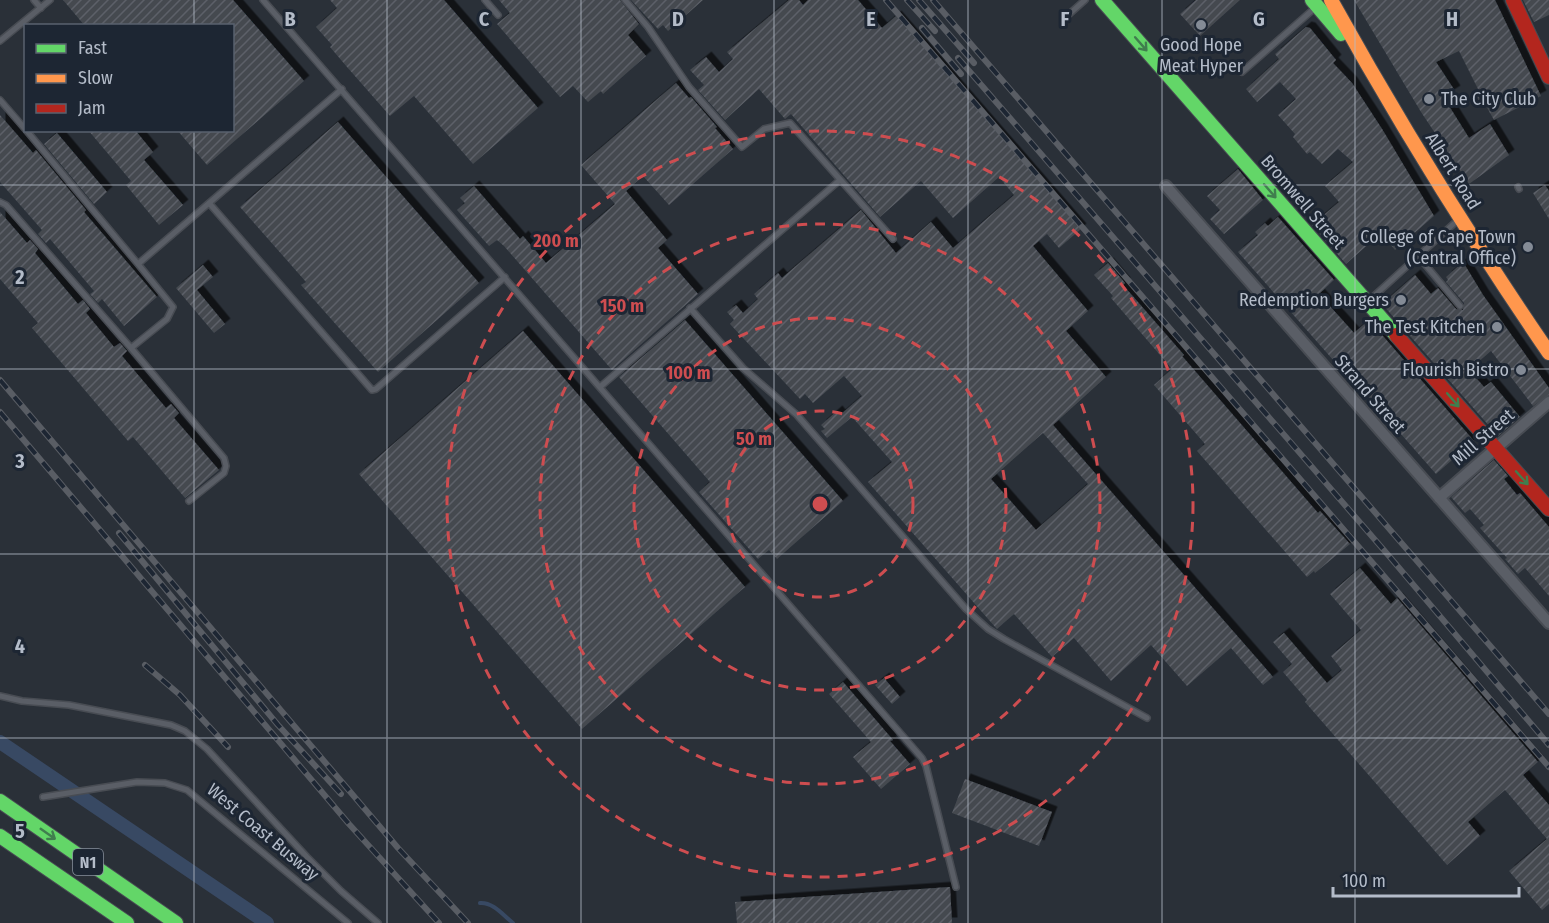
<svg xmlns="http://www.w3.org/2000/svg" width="1549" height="923" font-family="'Fira Sans Condensed',sans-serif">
  <defs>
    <pattern id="building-hatch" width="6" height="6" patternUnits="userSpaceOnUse" patternTransform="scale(1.5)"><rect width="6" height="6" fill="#444950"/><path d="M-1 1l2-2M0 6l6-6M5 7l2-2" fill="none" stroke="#5d6168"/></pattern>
    <filter id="shadow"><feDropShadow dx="5.5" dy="-5.5" stdDeviation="0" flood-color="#0009"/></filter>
  </defs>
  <rect width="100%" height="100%" fill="#2a3038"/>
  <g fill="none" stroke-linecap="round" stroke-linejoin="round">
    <path stroke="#384963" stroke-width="4" d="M480,903C493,902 503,915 513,923"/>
    <path stroke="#384963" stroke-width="14" d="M0,742L267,923"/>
  </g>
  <path fill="url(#building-hatch)" fill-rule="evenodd" filter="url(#shadow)" d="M63,0H233L304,81L207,165L177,130H232V26H85Z
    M330,0H444L538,108L473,164L414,96L390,116L347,67L330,47L332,45L316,27L337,8Z
    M499,0H620L639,24L628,35L646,56L603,94L601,91L588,102L573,86L560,97L497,24L510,13Z
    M631,0H703L668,31L663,25L658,29Z
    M789,0H799L803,5L808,0H858L882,28L896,16L1081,229L1059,248L1047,234L1033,246L1088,311L1066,331L1106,377L1053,425L1273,677L1263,685L1231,648L1187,686L1151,645L1111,681L1074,638L1052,657L1014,614L997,629L996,628L868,482L892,462L852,417L827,438L821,431L825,429L821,425L837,411L840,415L862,396L844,376L813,403L805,394L800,399L730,324L734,320L727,312L736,305L743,313L758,299L754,294L778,273L782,278L861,210L896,253L931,222L953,248L1014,195L999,177L953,218L921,181L880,217L791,114L785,119L759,89L725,120L698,90L704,85L690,70L706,57L719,72L733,59L727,52ZM1043,433L1088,484L1036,530L991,479Z
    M1196,0H1240L1200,36L1180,14Z
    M1354,0H1495L1541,96L1494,120L1486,106L1483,107L1474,93L1479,91L1459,51L1436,62L1455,91L1444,98L1469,138L1490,124L1509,155L1469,184L1421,112Z
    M1523,0H1549V15L1534,22Z
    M1306,27L1310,28L1336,60L1333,63L1352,83L1382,129L1434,216L1395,250L1381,233L1346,264L1312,225L1339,202L1325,186L1353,162L1338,149L1322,164L1310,152L1307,154L1293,137L1295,134L1278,115L1296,99L1280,82L1257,102L1246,89L1279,59L1275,54Z
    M676,83L689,98L691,97L717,127L715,128L733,149L669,205L643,176L626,191L667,240L658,248L698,294L612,370L504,246L497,240L489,246L457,210L465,203L460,198L474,186L520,239L523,236L546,263L615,204L581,165Z
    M0,115L33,153L36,150L86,210L84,212L157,297L124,326L102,299L98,303L90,294L94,291L50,239L46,243L38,234L42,230L0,182Z
    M338,122L479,283L378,372L301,285L306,282L240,207Z
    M88,130H135L153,152L144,160L183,205L159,225L126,185L131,181Z
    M57,133L107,192L94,204L44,144Z
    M1238,169L1263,200L1224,234L1210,219L1220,210L1207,196Z
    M1545,185L1549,191V219L1533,193Z
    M0,212L27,243L30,240L38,249L35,253L78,304L83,300L90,309L86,313L114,347L120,343L127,351L122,356L166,408L171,404L179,413L174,418L219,470L185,498L133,437L128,441L32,328L38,323L0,279Z
    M1278,217L1334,280L1319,294L1354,333L1370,319L1377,327L1376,328L1474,441L1436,474L1336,360L1334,361L1238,252L1258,235L1255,232L1265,223L1268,226Z
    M1463,262L1483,295L1549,388V395L1533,406L1491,351L1469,370L1484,387L1491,382L1520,417L1498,436L1382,304L1415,275L1431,294L1438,288L1456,309L1463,310L1464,303L1446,282L1448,280L1446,277Z
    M1108,263L1125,283L1123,285L1184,355L1182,356L1318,513L1320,511L1350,544L1315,573L1314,571L1307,577L1197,451L1205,444L1154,385L1172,369L1111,298L1113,296L1094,275Z
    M203,265L213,277L197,290L225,324L214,333L176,288Z
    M685,320L843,501L777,559L769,550L758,559L699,492L710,482L619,377Z
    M523,331L745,587L582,729L359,474Z
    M1494,460L1508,476L1504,479L1517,495L1520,493L1549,527V596L1525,568L1518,574L1505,559L1507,558L1480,528L1484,525L1470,509L1465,513L1451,497Z
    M1360,568L1391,604L1397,598L1538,762L1523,775L1549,805V904L1542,910L1509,871L1547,839L1505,790L1468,822L1480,836L1447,865L1305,702L1307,700L1283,672L1292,664L1273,642L1284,633L1327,683L1342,670L1331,656L1361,630L1330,594Z
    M884,678L900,697L892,704L875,685Z
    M843,682L893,740L890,741L910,764L881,789L853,757L871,742L829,694Z
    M965,779L1052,812L1039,846L952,813Z
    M950,887L952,923H737L735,902Z"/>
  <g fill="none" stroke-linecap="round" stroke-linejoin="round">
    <defs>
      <path id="lane" d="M34,0L41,8
        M263,0L922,758L926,766L956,887
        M485,0L498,15
        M625,0L648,27L689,87L742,147L764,129L790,123L893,239
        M1067,16L1085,0
        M0,41L50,0
        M1242,72L1316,7
        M0,100L26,130
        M26,130L138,264L173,307L167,319L131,348
        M1518,187L1519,189
        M0,202L6,205L131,348L224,458L226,466L224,473L189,501
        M209,203L372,390L376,389L505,277
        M1418,256L1460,306
        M138,264L342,89
        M1374,296L1459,219
        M690,308L743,368L797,415L966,609L988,629L1004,639L1147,718
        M600,387L840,180
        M0,696L22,701L69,705L171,725L185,731L207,749L307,857L341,891L378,923
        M43,797L137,782L165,783L187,790L348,923"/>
      <path id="street" d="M1166,186L1549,623
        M1439,498L1549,402"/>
      <path id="fast" d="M1102,0L1396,335
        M1312,0L1341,34
        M0,801L176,923
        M0,836L127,923"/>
      <path id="slow" d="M1331,0C1398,121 1471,239 1549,353"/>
      <path id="jam" d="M1513,0L1549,77
        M1396,335L1549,509"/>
    </defs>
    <use href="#lane" stroke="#484c53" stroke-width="8"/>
    <use href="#street" stroke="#484c53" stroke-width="14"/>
    <use href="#fast" stroke="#484c53" stroke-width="16"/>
    <use href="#slow" stroke="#484c53" stroke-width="16"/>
    <use href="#jam" stroke="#484c53" stroke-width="16"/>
    <use href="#lane" stroke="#5a5e66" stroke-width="5"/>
    <use href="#street" stroke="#5a5e66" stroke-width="10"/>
    <use href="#fast" stroke="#63d668" stroke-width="14"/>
    <use href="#slow" stroke="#ff974d" stroke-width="14"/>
    <use href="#jam" stroke="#b3261e" stroke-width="14"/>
    <defs>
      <path id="rail" d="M886,0L1549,767
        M907,0L935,31
        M919,0L974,63
        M933,0L1549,714
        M922,28L961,74
        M958,58L1389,556L1549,745
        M0,380L398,848L468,923
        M0,412L349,824L439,923
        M119,533L278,725L341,794
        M145,665L180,695L228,747"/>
    </defs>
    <use href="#rail" stroke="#595d64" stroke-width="6"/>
    <use href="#rail" stroke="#1d2633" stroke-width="4" stroke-dasharray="11" stroke-linecap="butt"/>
  </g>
  <defs><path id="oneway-shaft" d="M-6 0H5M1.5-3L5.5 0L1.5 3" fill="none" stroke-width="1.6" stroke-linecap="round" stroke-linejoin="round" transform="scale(1.5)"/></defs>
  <g stroke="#407e4e">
    <use href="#oneway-shaft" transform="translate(1141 44) rotate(49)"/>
    <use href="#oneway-shaft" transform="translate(1270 191) rotate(49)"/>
    <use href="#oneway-shaft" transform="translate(1453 400) rotate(49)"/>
    <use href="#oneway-shaft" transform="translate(1522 478) rotate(48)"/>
    <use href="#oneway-shaft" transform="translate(48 834) rotate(35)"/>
  </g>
  <path fill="none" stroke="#b4bcc9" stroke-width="1.5" stroke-opacity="0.55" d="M194,0V26M387,0V923M581,0V923M774,0V923M968,0V923M1162,0V923M1355,0V923M194,130V923M0,185H1549M0,369H1549M0,554H1549M0,738H1549"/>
  <g fill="none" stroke="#ce4d50" stroke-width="3" stroke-dasharray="10 8">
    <circle cx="820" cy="504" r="93"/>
    <circle cx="820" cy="504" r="186"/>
    <circle cx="820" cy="504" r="280"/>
    <circle cx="820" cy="504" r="373"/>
  </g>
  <g fill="#848b96" stroke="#1d2633" stroke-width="2">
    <circle cx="1201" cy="25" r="6"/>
    <circle cx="1429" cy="99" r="6"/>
    <circle cx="1528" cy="247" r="6"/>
    <circle cx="1401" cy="300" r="6"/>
    <circle cx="1497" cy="327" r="6"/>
    <circle cx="1521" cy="370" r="6"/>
  </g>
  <g text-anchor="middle" stroke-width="6" stroke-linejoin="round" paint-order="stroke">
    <rect fill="#1d2633" stroke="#878f9c" stroke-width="1.5" x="73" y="849" width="30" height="26" rx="4.5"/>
    <g font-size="16" font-weight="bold" fill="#b4bcc9">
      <text x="88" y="868">N1</text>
    </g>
    <g font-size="18" fill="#b4bcc9" stroke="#1d2633" text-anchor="end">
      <text x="1201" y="51" text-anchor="middle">Good Hope<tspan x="1201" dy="21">Meat Hyper</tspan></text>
      <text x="1441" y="105" text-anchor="start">The City Club</text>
      <text x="1516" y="243">College of Cape Town<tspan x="1516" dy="21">(Central Office)</tspan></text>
      <text x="1389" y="306">Redemption Burgers</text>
      <text x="1485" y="333">The Test Kitchen</text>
      <text x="1509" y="376">Flourish Bistro</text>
    </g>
    <g font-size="18" fill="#b4bcc9" stroke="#1d2633">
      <text transform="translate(1453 171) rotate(58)" y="6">Albert Road</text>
      <text transform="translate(1303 202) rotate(49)" y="6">Bromwell Street</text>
      <text transform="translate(1370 394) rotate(49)" y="6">Strand Street</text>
      <text transform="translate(1483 437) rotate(-41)" y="6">Mill Street</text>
      <text transform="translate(263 832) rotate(40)" y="6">West Coast Busway</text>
    </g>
  </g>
  <g font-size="20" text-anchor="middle" font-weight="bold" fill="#b4bcc9" stroke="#1d2633" stroke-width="6" stroke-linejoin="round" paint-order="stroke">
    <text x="290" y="26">B</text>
    <text x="484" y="26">C</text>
    <text x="678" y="26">D</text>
    <text x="871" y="26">E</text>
    <text x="1065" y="26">F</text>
    <text x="1259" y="26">G</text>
    <text x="1452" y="26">H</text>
    <text x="20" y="284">2</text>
    <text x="20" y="468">3</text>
    <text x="20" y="653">4</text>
    <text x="20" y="838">5</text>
  </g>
  <circle cx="820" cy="504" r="9" fill="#ce4d50" stroke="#1d2633" stroke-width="3"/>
  <g font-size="18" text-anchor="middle" font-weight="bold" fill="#ce4d50" stroke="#1d2633" stroke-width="6" stroke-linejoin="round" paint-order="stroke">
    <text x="556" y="247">200 m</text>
    <text x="622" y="312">150 m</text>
    <text x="688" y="379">100 m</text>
    <text x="754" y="445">50 m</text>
  </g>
  <rect x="24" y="24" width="210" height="108" fill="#1d2633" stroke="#59626f" stroke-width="1.5"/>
  <rect x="36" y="44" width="30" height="9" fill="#63d668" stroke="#59626f" stroke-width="1.5"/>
  <text x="78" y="54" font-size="18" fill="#b4bcc9">Fast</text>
  <rect x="36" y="74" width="30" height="9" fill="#ff974d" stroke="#59626f" stroke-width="1.5"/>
  <text x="78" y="84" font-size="18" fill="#b4bcc9">Slow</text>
  <rect x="36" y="104" width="30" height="9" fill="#b3261e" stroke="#59626f" stroke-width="1.5"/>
  <text x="78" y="114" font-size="18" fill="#b4bcc9">Jam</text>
  <path d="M1333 887v9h186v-9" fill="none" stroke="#b4bcc9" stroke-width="3"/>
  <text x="1342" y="887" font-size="18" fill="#b4bcc9" stroke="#1d2633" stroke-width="4.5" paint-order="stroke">100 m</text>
</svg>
